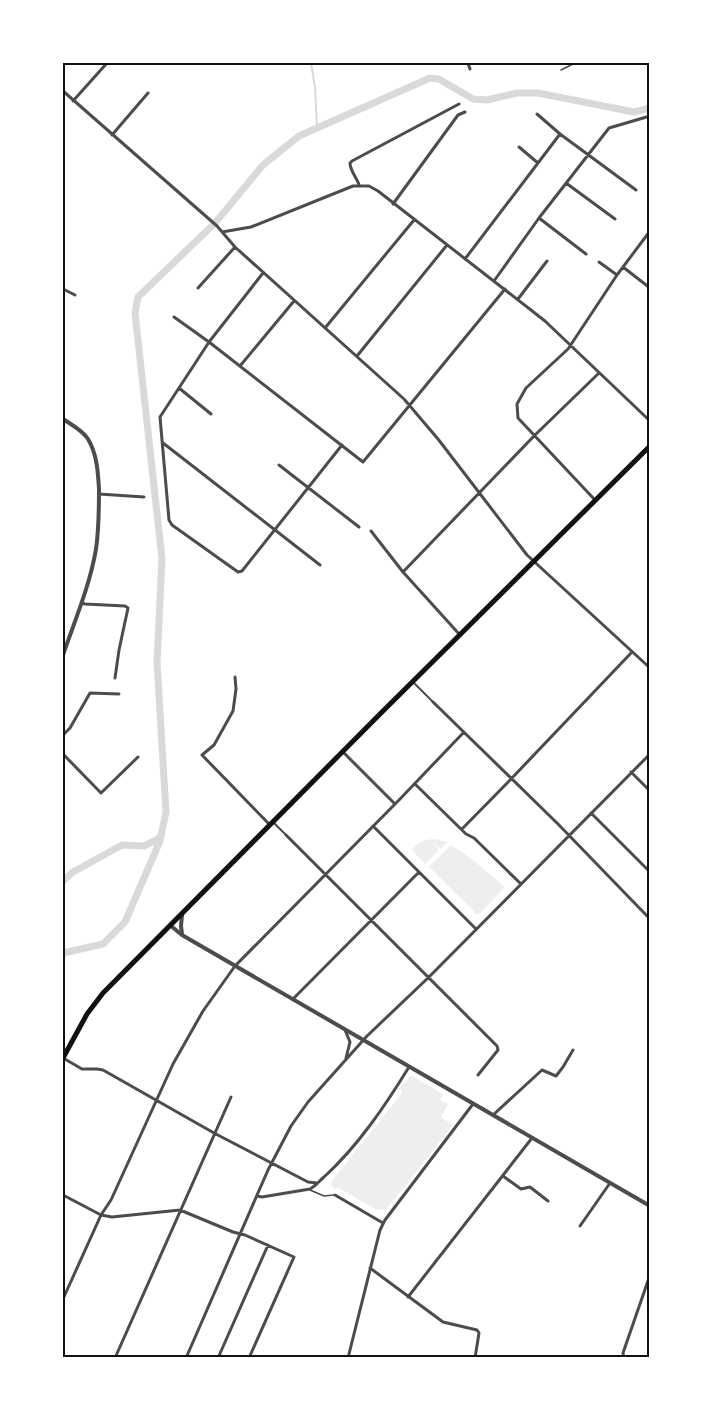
<svg xmlns="http://www.w3.org/2000/svg" width="713" height="1421" font-family="'Roboto Serif',serif">
  <rect width="100%" height="100%" fill="#fff"/>
  <path fill="#eee" d="M436,839L447,842L441,849L434,844L439,850L425,864L412,850C419,842 425,839 436,839Z
    M451,845L473,860L505,887L479,914H475L473,910L429,867Z
    M412,1076L443,1094L440,1100L448,1104L441,1117L453,1125L386,1210L375,1209L339,1188L336,1189L332,1187L331,1182L403,1092L399,1089L409,1077Z"/>
  <g fill="none" stroke-linecap="round" stroke-linejoin="round">
    <path stroke="#d9d9d9" stroke-width="2" d="M311,63L315,87L317,128"/>
    <path stroke="#d9d9d9" stroke-width="7" d="M63,881L73,872L122,845L144,846L158,839L161,835
      M63,953L103,944L125,922L160,841L166,812L157,662L162,559L135,313L138,297L215,223L263,165L299,136L430,78L439,79L473,99L487,100L517,93H538L634,112L650,108"/>
    <path stroke="#4c4c4c" stroke-width="1.5" d="M561,70L575,63
      M310,1190L324,1196L334,1195"/>
    <path stroke="#4c4c4c" stroke-width="2" d="M414,683L433,702
      M273,822L286,835"/>
    <path stroke="#4c4c4c" stroke-width="3" d="M468,63L470,69
      M63,91L217,226L235,247L404,399L438,439L527,555L650,668
      M73,101L107,63
      M537,114L560,134
      M112,135L148,93
      M519,147L538,163
      M566,183L615,219
      M359,185C357,178 350,171 350,163L352,161L459,104
      M393,204L458,115L465,112
      M539,218L586,254
      M222,232L251,227L353,186H369L378,191L545,321L650,421
      M465,259L560,134L636,190
      M599,262L617,275
      M623,267L650,288
      M263,273L209,342L160,417L169,520L172,525L238,572L242,571L342,445
      M494,281L539,218L609,128L650,116
      M198,288L235,247
      M63,289L75,295
      M518,299L547,261
      M174,317L209,342L363,462L505,289
      M325,328L414,220
      M357,356L447,245
      M240,366L294,301
      M179,388L211,414
      M163,443L320,565
      M279,465L359,527
      M99,494L144,497
      M595,500L518,418L517,404L526,388L568,349L617,275L650,231
      M371,531L403,572L460,635
      M403,572L534,436L599,373
      M82,603L85,604L125,606L128,608L119,650L115,678
      M235,677L236,689L233,711L214,745L202,755L269,824
      M433,702L558,824L650,919
      M63,735L70,728L90,693L119,694
      M343,752L395,804
      M63,754L101,793L138,757
      M631,772L650,791
      M415,784L466,834L474,838L521,884
      M591,813L650,872
      M373,826L476,929
      M462,829L512,778L632,652
      M286,835L497,1046L498,1050L478,1075
      M293,999L419,872
      M345,1030L350,1042L346,1058
      M63,1058L82,1069H97L103,1070L214,1133L308,1182L317,1183
      M493,1115L542,1070L556,1076L563,1067L573,1050
      M503,1176L521,1189L530,1187L548,1201
      M63,1195L101,1215L112,1217L180,1210L233,1232L245,1235L294,1257L249,1358
      M335,1195L383,1223
      M257,1196L262,1197L310,1189C316,1186 319,1181 324,1177C358,1146 385,1106 409,1067
      M580,1226L610,1183
      M370,1268L443,1322L477,1330L479,1333L475,1358
      M408,1297L532,1138
      M63,1299L101,1215L111,1200L173,1064L203,1011L235,966L400,799L464,732
      M115,1358L231,1097
      M186,1358L268,1170L291,1126L308,1102L367,1036L429,977L650,754
      M218,1358L268,1245
      M348,1358L380,1230L385,1220L473,1104
      M624,1358L623,1353L650,1275"/>
    <path stroke="#4c4c4c" stroke-width="4" d="M63,419C72,425 82,430 88,439C97,454 98,472 99,489C99,508 99,529 96,549C90,585 75,620 63,655
      M171,926L182,935L650,1206
      M182,934L181,926L182,915"/>
    <path stroke="#111" stroke-width="5" d="M63,1058L87,1014L103,993L380,714L650,446"/>
  </g>
  <rect width="713" height="1421" fill="none" stroke="#ffffff" stroke-width="129"/>
  <rect x="64" y="64" width="584" height="1292" fill="none" stroke="#111" stroke-width="2"/>
</svg>
